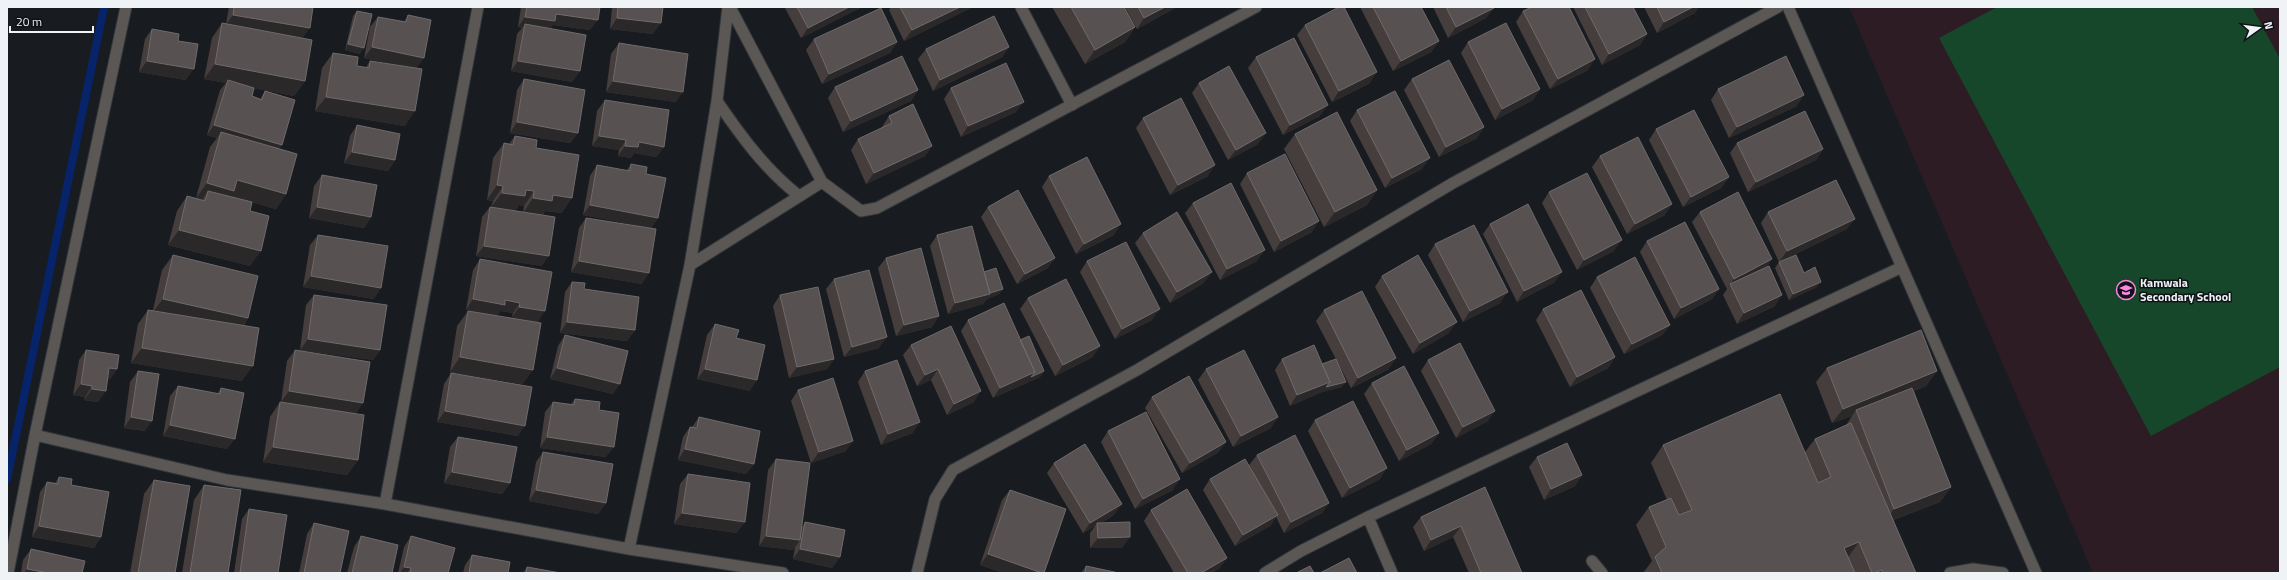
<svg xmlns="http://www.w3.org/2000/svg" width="2287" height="580" font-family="'Titillium Web',sans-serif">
  <rect width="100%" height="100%" fill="#181c20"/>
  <path fill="#2e1c24" d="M1849,7H2280V573H2093Z"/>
  <path fill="#17472b" d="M1997,7H2252L2280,59V367L2151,436L1939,38Z"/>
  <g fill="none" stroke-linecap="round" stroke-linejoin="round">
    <path stroke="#07246b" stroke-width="8" d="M7,479L104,7"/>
    <defs>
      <path id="service" d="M1592,561L1602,573
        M1950,573L1973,569L2003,573"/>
      <path id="minor" d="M730,7L822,182L861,211L877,208L1256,7
        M1021,7L1072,105
        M1788,7L2036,573
        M717,101C741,136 765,169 798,195
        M690,265L822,182
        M35,435L227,480L385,504L629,549L783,573
        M385,504L478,7
        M1368,517L1392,573
        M629,549L690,265L717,101L728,7
        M8,573L35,435L126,7
        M917,573L935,499L953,470L1137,370L1453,183L1778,7
        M1265,573L1301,551L1368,517L1902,267"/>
    </defs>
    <use href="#service" stroke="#32363a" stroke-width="13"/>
    <use href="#minor" stroke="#32363a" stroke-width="13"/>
    <use href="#service" stroke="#5a5755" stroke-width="11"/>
    <use href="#minor" stroke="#5a5755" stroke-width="11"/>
  </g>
  <path fill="#453e3d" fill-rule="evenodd" d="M229,7H313L303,38L305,81L294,96L254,88L252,96L260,99L265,91L282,145L279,149L286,194L276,209L231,196L230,197L250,211V266L168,245L177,211L187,196L196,198L210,147L217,138L207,135L220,90L226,83L204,79L212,38L222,23L226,24Z
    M521,7H600L590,30L553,25L550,28L580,71L572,82L511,71L517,34L522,28L518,27Z
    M612,7H663L653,34L610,29Z
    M786,7H861L860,8L801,38L785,8Z
    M891,7H973L904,41L889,10Z
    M1052,7H1124L1135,27L1125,42L1085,64Z
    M1125,7H1177L1137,29Z
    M1360,7H1421L1439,41L1431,52L1393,71Z
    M1433,7H1494V8L1486,18L1448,38Z
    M1573,7H1633L1647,34L1640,45L1602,65Z
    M1644,7H1693L1695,13L1657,33Z
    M357,11L360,54L345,50L353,16Z
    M1523,11L1588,70L1550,89L1516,22Z
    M408,15L417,68L405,126L315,111L322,68L333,53L357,66L366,67L370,61L406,67L364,58L370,27L378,17L404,22Z
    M1305,25L1370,83L1332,102L1297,35Z
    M152,29L186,80L139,72L145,39Z
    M814,39L897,42L890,53L822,84L806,50Z
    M1468,42L1540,89L1533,100L1495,120L1461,53Z
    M619,43L676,102L606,92L611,54Z
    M1009,47L1002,57L933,91L918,59L926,49Z
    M1256,57L1320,116L1283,135L1248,68Z
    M524,79L578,133L570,143L510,133L517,90Z
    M1412,79L1484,127L1477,138L1439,157L1404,90Z
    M1199,83L1258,144L1228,160L1192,93Z
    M835,87L918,90L911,101L843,132L828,98Z
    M951,88L1016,112L961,137L944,99Z
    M1718,89L1797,106L1729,138L1711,100Z
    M605,100L664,147L656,157L634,153L631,158L618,156L619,150L592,146L597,111Z
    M1357,110L1422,169L1385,188L1350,121Z
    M889,116L932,146L925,156L866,184L851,150L858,139L882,128V127Z
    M1143,118L1208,176L1170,195L1136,128Z
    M357,125L395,160L388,171L344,163L350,136Z
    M1656,129L1729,177L1721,188L1683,207L1649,140Z
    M1295,134L1377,190L1367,205L1324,227L1284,149Z
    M515,136L536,148L562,213L545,211L543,215L542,266L476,256L482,217L490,207H491L493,201L487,200L493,158L504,143L509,144ZM519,205L524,206L523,212L515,211Z
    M1737,143L1823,149L1816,160L1748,192L1730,153Z
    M1600,156L1665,215L1627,234L1592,167Z
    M631,164L646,174L658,218L651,228L583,215L590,176L597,165L626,171Z
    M1247,173L1312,232L1274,252L1240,184Z
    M322,175L371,217L364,228L309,218L314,186Z
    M1049,176L1114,235L1076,254L1042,187Z
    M1549,192L1614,251L1577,270L1542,203Z
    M1193,203L1257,261L1220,280L1185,213Z
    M988,207L1048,268L1017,284L981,217Z
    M1700,212L1766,267L1775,306L1737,324L1723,295L1727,289L1692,222Z
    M1768,212L1847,229L1779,262L1761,223Z
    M586,218L642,284L571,272L579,228Z
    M1490,224L1555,282L1517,302L1483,234Z
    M1143,233L1204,283L1170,303L1135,243Z
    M318,235L374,299L303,287L310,245Z
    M937,235L1003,289L999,294L987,299L983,304L948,314L930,246Z
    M1647,241L1719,289L1712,299L1674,319L1640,252Z
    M1435,244L1500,303L1463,322L1428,255Z
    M173,255L248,318L244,325L242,381L131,363L138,324L148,310H153L162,270Z
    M886,258L939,316L932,327L896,336L878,268Z
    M480,259L538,322L512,317L513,313L501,311L466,310L473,270Z
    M1087,261L1152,320L1115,339L1080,272Z
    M1779,262L1804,273L1817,287L1789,300L1775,268Z
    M1382,276L1449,333L1413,354L1375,287Z
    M1597,277L1670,325L1662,335L1624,354L1590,288Z
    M834,279L879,348L844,357L826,289Z
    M572,282L584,289L635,330L627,341L560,333L565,292Z
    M314,295L380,350L373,360L300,350L306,305Z
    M780,295L834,359L827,369L789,378L773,306Z
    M1028,298L1093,357L1055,376L1020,309Z
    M1543,309L1615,357L1608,368L1570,387L1536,320Z
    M1324,310L1389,369L1351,388L1316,321Z
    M468,311L523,384L450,372L457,326Z
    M968,320L1020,340L1044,371L1040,377L993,398L961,331Z
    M715,324L750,391L697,379L707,335Z
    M565,335L613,394L550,379L558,346Z
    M911,345L974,402L947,415L931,380L917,386L903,355Z
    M86,350L117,369L109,380H107L98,402L84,400L85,397L73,395L79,360Z
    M295,350L356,414L358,460L347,475L263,462L270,417L280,402L318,408L281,402L287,361Z
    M1282,359L1322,364L1342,387L1322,392L1290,406L1275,370Z
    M1428,360L1488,421L1456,438L1421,371Z
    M1827,368L1937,371L1926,386L1914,391L1951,487L1940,502L1893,520L1916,573H1643L1652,561L1636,525L1649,507L1667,500L1651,463L1663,445L1805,452L1815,439L1846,425L1852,416L1832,423L1816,382Z
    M1206,369L1271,428L1233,447L1198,380Z
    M138,371L145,431L124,428L130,382Z
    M865,371L913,433L881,445L858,382Z
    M451,373L518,436L437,422L444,384Z
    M1372,383L1439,433L1431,444L1399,461L1364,394Z
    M178,386L217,394L221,388L227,449L163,436L170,396Z
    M798,390L846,451L811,463L791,401Z
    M1152,397L1219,452L1182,473L1145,408Z
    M575,399L599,410L606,457L540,448L545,412L553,402L571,404Z
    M699,417L754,464L746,474L678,460L683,437L690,427H692Z
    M1315,420L1380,479L1342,498L1308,431Z
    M1108,431L1173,490L1135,509L1101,442Z
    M458,437L510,483L502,494L444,483L450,447Z
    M543,452L606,503L598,514L529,501L536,462Z
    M1257,455L1329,503L1322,513L1284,533L1276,517L1270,526L1235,546L1203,490L1210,479L1253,472L1249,465Z
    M1537,457L1582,475L1575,486L1544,500L1529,467Z
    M776,459L802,527L805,522L840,557L832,568L793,559L795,547L793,550L759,546L768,470Z
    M1054,463L1114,515L1101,523L1122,548H1090V533L1095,526L1083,533L1047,473Z
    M688,474L737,533L674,524L680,484Z
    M59,477L71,485L101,537L94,548L32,537L40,492L47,482L55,483Z
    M154,480L175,573H130L144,494Z
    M204,485L228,573H182L194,500Z
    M1485,487L1522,573H1469L1453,537L1424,551L1413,527L1421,517Z
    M1010,490L1044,573H1004L980,565L1002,500Z
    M249,509L278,573H234L242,519Z
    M1151,510L1220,568L1212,573H1174L1144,521Z
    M314,523L340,573H299L307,534Z
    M361,536L392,573H347L354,547Z
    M411,536L448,573H398L404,547Z
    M31,549L82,573H21L23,560Z
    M472,555L508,573H463L465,565Z
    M1086,566L1119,573H1081Z
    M527,567L561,573H523Z"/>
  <path fill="#2b2829" d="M849,7H861L860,8L801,38L808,28Z
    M960,7H973L904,41L912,30Z
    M1165,7H1177L1137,29L1144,18Z
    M1693,7H1699L1695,13L1657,33L1664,22Z
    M1494,8L1486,18L1448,38L1456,27Z
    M556,14L598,20L590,30L553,25L548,32L525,24L522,28L518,27L525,17Z
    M233,15L310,28L302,39L225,26Z
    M617,18L661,23L653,34L610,29Z
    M1135,27L1125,42L1085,64L1095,50Z
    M1647,34L1640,45L1602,65L1609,54Z
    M1439,41L1431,52L1393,71L1401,61Z
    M897,42L890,53L822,84L829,74Z
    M348,44L364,48L360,54L345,50Z
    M372,47L424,58L416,69L364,58Z
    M1009,47L1002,57L933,91L940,80Z
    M1595,59L1588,70L1550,89L1558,79Z
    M147,61L194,69L186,80L139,72Z
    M518,61L580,71L572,82L511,71Z
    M215,64L305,81L294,96L227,83L228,80L226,83L204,79Z
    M1377,72L1370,83L1332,102L1339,91Z
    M613,81L683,92L676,102L606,92Z
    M1540,89L1533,100L1495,120L1502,109Z
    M918,90L911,101L843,132L851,121Z
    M1804,95L1797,106L1729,138L1737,127Z
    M326,97L415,111L405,126L315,111Z
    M1024,102L1016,112L961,137L968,126Z
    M1328,105L1320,116L1283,135L1290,125Z
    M517,122L578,133L570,143L510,133Z
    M214,125L282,145L274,156L221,132L217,138L207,135Z
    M1484,127L1477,138L1439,157L1446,147Z
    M1266,133L1258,144L1228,160L1236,150Z
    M599,136L626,140L619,150L592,146Z
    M639,142L664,147L656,157L634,153L631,158L618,156L625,146Z
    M932,146L925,156L866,184L874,173Z
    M1823,149L1816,160L1748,192L1756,182Z
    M352,152L395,160L388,171L344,163Z
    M1430,158L1422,169L1385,188L1392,178Z
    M1215,165L1208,176L1170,195L1178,185Z
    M1729,177L1721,188L1683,207L1691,197Z
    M237,180L286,194L276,209L231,196L224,206L208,191L202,200L196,198L207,183Z
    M497,185L503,186L493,201L487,200Z
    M526,190L534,191L524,206L519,205L515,211L491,207L502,193Z
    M1377,190L1367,205L1324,227L1335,212Z
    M553,195L572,198L562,213L545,211L542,216L523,213L533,198Z
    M1672,204L1665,215L1627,234L1635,224Z
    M590,205L658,218L651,228L583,215Z
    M317,207L371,217L364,228L309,218Z
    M1855,219L1847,229L1779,262L1787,251Z
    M1319,221L1312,232L1274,252L1281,241Z
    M1121,224L1114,235L1076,254L1084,244Z
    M179,230L261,251L250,266L168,245Z
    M1622,240L1614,251L1577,270L1584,260Z
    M484,246L549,256L542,266L476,256Z
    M1265,250L1257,261L1220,280L1227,269Z
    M1055,258L1048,268L1017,284L1025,274Z
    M1772,259L1765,270L1730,284L1727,289L1734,279Z
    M579,261L649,273L642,284L571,272Z
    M1212,272L1204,283L1170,303L1177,292Z
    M1562,272L1555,282L1517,302L1524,291Z
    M311,276L381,288L374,299L303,287Z
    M1821,282L1817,287L1789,300L1793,294Z
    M1003,289L999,294L987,299L983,304L948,314L955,303L989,294Z
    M1719,289L1712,299L1674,319L1681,308Z
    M1508,292L1500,303L1463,322L1470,311Z
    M1782,295L1775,306L1737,324L1744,313Z
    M163,299L248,318L238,333L152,313Z
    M473,299L505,300L520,303L513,313L501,311L497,316L466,310Z
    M519,307L545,311L538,322L512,317Z
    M1160,309L1152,320L1115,339L1122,329Z
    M939,316L932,327L896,336L904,325Z
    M567,322L635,330L627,341L560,333Z
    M1457,322L1449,333L1413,354L1420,343Z
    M1670,325L1662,335L1624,354L1632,344Z
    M887,337L879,348L844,357L852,347Z
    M308,339L380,350L373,360L300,350Z
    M1100,346L1093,357L1055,376L1063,365Z
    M142,348L253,366L242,381L131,363Z
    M460,357L533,370L523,384L450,372Z
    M1615,357L1608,368L1570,387L1577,377Z
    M1396,358L1389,369L1351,388L1358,378Z
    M834,359L827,369L789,378L797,367Z
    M109,368L117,369L109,380L102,379Z
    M557,368L620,384L613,394L550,379Z
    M705,369L757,380L750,391L697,379Z
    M938,369L931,380L917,386L925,375Z
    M1044,371L1040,377L993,398L1000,388L1035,372Z
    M1937,371L1926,386L1858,413L1856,410L1852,416L1832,423L1843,409Z
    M1330,382H1346L1342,387L1322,392L1290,406L1297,395Z
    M81,384L92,386L85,397L73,395Z
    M92,389L106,391L98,402L84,400Z
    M289,391L363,403L356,414L281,402Z
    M981,391L974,402L947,415L954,404Z
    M445,411L525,426L518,436L437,422Z
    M1495,411L1488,421L1456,438L1463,427Z
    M131,417L152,421L145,431L124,428Z
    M1278,417L1271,428L1233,447L1241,436Z
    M920,422L913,433L881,445L888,434Z
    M170,425L235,439L227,449L163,436Z
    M1439,433L1431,444L1399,461L1407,450Z
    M547,437L614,447L606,457L540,448Z
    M853,441L846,451L811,463L819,452Z
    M1226,442L1219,452L1182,473L1190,463Z
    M273,447L358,460L347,475L263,462Z
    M685,449L754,464L746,474L678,460Z
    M1387,468L1380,479L1342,498L1350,488Z
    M452,472L510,483L502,494L444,483Z
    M1582,475L1575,486L1544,500L1551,489Z
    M1180,479L1173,490L1135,509L1143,499Z
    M1951,487L1940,502L1884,523L1894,509Z
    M536,490L606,503L598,514L529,501Z
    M1329,503L1322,513L1284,533L1291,522Z
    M1122,504L1114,515L1098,525L1097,523L1095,526L1083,533L1090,523Z
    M682,513L745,522L737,533L674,524Z
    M1278,515L1270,526L1235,546L1243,535Z
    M39,526L101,537L94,548L32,537Z
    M1461,526L1453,537L1424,551L1431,540Z
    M766,536L800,540L793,550L759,546Z
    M1130,537L1122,548H1090L1098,538Z
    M1859,542L1846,560L1844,548Z
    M800,549L840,557L832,568L793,559Z
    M988,554L1042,573H1004L980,565Z
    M1227,558L1220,568L1212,573H1201Z
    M404,567L411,568L407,573H400Z
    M27,569L48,573H24Z
    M1882,570L1880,573H1874Z"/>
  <path fill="#575151" stroke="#6f6a6b" d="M234,7H313L310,28L233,15Z
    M527,7H600L598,20L556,14L555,21L525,17Z
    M618,7H663L661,23L617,18Z
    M797,7H849L808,28Z
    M900,7H960L912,30Z
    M1071,7H1124L1135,27L1095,50Z
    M1138,7H1165L1144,18Z
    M1339,7H1344L1377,72L1339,91L1305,25Z
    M1373,7H1421L1439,41L1401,61Z
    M1446,7H1494V8L1456,27Z
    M1532,7H1569L1595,59L1558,79L1523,11Z
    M1585,7H1633L1647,34L1609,54Z
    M1657,7H1693L1664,22Z
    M881,8L897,42L829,74L814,39Z
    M357,11L372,14L364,48L348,44Z
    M408,15L431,20L424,58L372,47L378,17L406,22Z
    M994,16L1009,47L940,80L926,49Z
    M222,23L312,40L305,81L215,64Z
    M1506,23L1540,89L1502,109L1468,42Z
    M525,24L586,35L580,71L518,61Z
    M152,29L179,34L178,41L198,44L194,69L147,61Z
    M1294,38L1328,105L1290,125L1256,57Z
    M619,43L688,54L683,92L613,81Z
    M333,53L358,57L357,66L369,68L370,61L422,69L415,111L326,97Z
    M902,56L918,90L851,121L835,87Z
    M1786,56L1804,95L1737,127L1718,89Z
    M1449,60L1484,127L1446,147L1412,79Z
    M1006,63L1024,102L968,126L951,88Z
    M1229,66L1266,133L1236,150L1199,83Z
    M524,79L585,90L578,133L517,122Z
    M228,80L254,88L252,96L262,100L265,91L295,100L282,145L214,125Z
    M1395,91L1430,158L1392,178L1357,110Z
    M1181,98L1215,165L1178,185L1143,118Z
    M605,100L669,110L664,147L639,142L638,147L625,146L626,140L599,136Z
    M913,104L932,146L874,173L858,139L892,123L889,116Z
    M1694,110L1729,177L1691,197L1656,129Z
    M1805,111L1823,149L1756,182L1737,143Z
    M1337,112L1377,190L1335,212L1295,134Z
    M357,125L400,134L395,160L352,152Z
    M221,132L297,154L286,194L237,180L234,191L207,183Z
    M515,136L537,140L536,148L579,155L572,198L553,195L552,201L533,198L534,191L526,190L525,196L502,193L503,186L497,185L504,143L513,145Z
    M1638,137L1672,204L1635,224L1600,156Z
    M1285,154L1319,221L1281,241L1247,173Z
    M1087,157L1121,224L1084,244L1049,176Z
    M631,164L647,167L646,174L666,178L658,218L590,205L597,165L630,171Z
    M1587,173L1622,240L1584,260L1549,192Z
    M322,175L377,185L371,217L317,207Z
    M1836,180L1855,219L1787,251L1768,212Z
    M1231,183L1265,250L1227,269L1193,203Z
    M1018,190L1055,258L1025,274L988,207Z
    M208,191L252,202L250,211L269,216L261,251L179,230L187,196L205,201Z
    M1738,192L1772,259L1734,279L1700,212Z
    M1528,204L1562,272L1524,291L1490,224Z
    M490,207L555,217L549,256L484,246Z
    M1177,212L1212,272L1177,292L1143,233Z
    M586,218L656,229L649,273L579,261Z
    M1685,222L1719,289L1681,308L1647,241Z
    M1474,225L1508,292L1470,311L1435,244Z
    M972,226L990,294L955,303L937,235Z
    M318,235L388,246L381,288L311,276Z
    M1126,242L1160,309L1122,329L1087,261Z
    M921,248L939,316L904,325L886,258Z
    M173,255L258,276L248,318L163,299Z
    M1418,255L1457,322L1420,343L1382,276Z
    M1796,255L1804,273L1815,267L1821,282L1793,294L1779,262Z
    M1635,257L1670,325L1632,344L1597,277Z
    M480,259L552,272L545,311L519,307L520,303L505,300V305L473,299Z
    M1769,266L1782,295L1744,313L1730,284Z
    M996,268L1003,289L990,293L984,272Z
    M869,270L887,337L852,347L834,279Z
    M1066,279L1100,346L1063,365L1028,298Z
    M572,282L585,283L584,289L639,297L635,330L567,322Z
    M818,287L834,359L797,367L780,295Z
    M1581,290L1615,357L1577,377L1543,309Z
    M1362,291L1396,358L1358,378L1324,310Z
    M314,295L387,305L380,350L308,339Z
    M1004,303L1035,372L1000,388L968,320Z
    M148,310L259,328L253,366L142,348Z
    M468,311L541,323L533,370L460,357Z
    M715,324L739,330L736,338L765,345L757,380L705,369Z
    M951,326L981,391L954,404L938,369L925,375L911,345Z
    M1921,330L1937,371L1843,409L1827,368Z
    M565,335L628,351L620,384L557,368Z
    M1029,336L1044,371L1031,377L1035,372L1020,340Z
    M1460,343L1495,411L1463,427L1428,360Z
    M1314,345L1330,382L1297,395L1282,359Z
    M86,350L119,355L117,369L109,368L106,391L92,389V386L81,384Z
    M295,350L370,362L363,403L289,391Z
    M1244,350L1278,417L1241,436L1206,369Z
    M1336,359L1346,382L1326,387L1330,382L1322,364Z
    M897,360L920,422L888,434L865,371Z
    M1404,366L1439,433L1407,450L1372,383Z
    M138,371L159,374L152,421L131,417Z
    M451,373L532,387L525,426L445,411Z
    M1189,376L1226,442L1190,463L1152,397Z
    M833,378L853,441L819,452L798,390Z
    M178,386L220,394L221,388L244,393L235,439L170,425Z
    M1912,388L1951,487L1894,509L1856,410Z
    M1780,394L1818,483L1831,477L1815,439L1851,423L1916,573H1883L1882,570L1874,573H1872L1859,542L1844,548L1855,573H1662L1655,557L1666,547L1649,507L1671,498L1679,515L1692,510L1663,445Z
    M575,399L600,402L599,410L619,413L614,447L547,437L553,402L574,405Z
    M1353,401L1387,468L1350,488L1315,420Z
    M280,402L364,415L358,460L273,447Z
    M1146,412L1180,479L1143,499L1108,431Z
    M699,417L760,431L754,464L685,449L690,427L697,428Z
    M1295,435L1329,503L1291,522L1257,455Z
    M458,437L517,447L510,483L452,472Z
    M1567,443L1582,475L1551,489L1537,457Z
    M1085,444L1122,504L1090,523L1054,463Z
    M543,452L613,464L606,503L536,490Z
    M776,459L810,463L800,540L766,536Z
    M1245,459L1278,515L1243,535L1210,479Z
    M688,474L750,483L745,522L682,513Z
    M59,477L72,479L71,485L109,492L101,537L39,526L47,482L58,484Z
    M154,480L190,486L175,573H138Z
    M204,485L241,490L228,573H190Z
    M1485,487L1522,573H1481L1461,526L1431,540L1421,517Z
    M1187,489L1227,558L1201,573H1188L1151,510Z
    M1010,490L1066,509L1044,573H1042L988,554Z
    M249,509L287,515L278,573H240Z
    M805,522L845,530L840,557L800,549Z
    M1130,522V537L1098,538L1097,523Z
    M314,523L349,531L340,573H304Z
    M361,536L398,545L392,573H352Z
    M411,536L455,548L448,573H410L411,568L404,567Z
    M31,549L85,561L82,573H48L27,569Z
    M472,555L510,562L508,573H469Z
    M1349,558L1357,573H1320Z
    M1086,566L1119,573H1085Z
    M1310,566L1314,573H1296Z
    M527,567L561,573H526Z"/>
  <defs>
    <symbol id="school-ring" viewBox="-11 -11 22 22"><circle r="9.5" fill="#0f1317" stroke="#fd86e1" stroke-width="1.5"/><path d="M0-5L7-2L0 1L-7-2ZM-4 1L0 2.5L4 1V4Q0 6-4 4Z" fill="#fd86e1"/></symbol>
  </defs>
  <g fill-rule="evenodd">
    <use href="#school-ring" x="2115" y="279" width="22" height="22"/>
  </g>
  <g text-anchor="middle" stroke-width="3" stroke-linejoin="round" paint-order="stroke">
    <g font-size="12" font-weight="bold" fill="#f0f3f6" stroke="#0f1317" text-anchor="start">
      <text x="2140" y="287">Kamwala<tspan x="2140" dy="14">Secondary School</tspan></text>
    </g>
  </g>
  <rect width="2287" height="580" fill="none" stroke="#f0f3f6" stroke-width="16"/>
  <g transform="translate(2259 28) rotate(76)" stroke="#0f1317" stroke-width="3" paint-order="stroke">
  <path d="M0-3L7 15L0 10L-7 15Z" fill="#f0f3f6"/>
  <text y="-6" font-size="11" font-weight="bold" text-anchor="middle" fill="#f0f3f6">N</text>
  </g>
  <path d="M10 26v6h83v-6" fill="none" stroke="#f0f3f6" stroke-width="2"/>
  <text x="16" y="26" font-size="12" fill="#f0f3f6" stroke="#0f1317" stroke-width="3" paint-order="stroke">20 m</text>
</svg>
